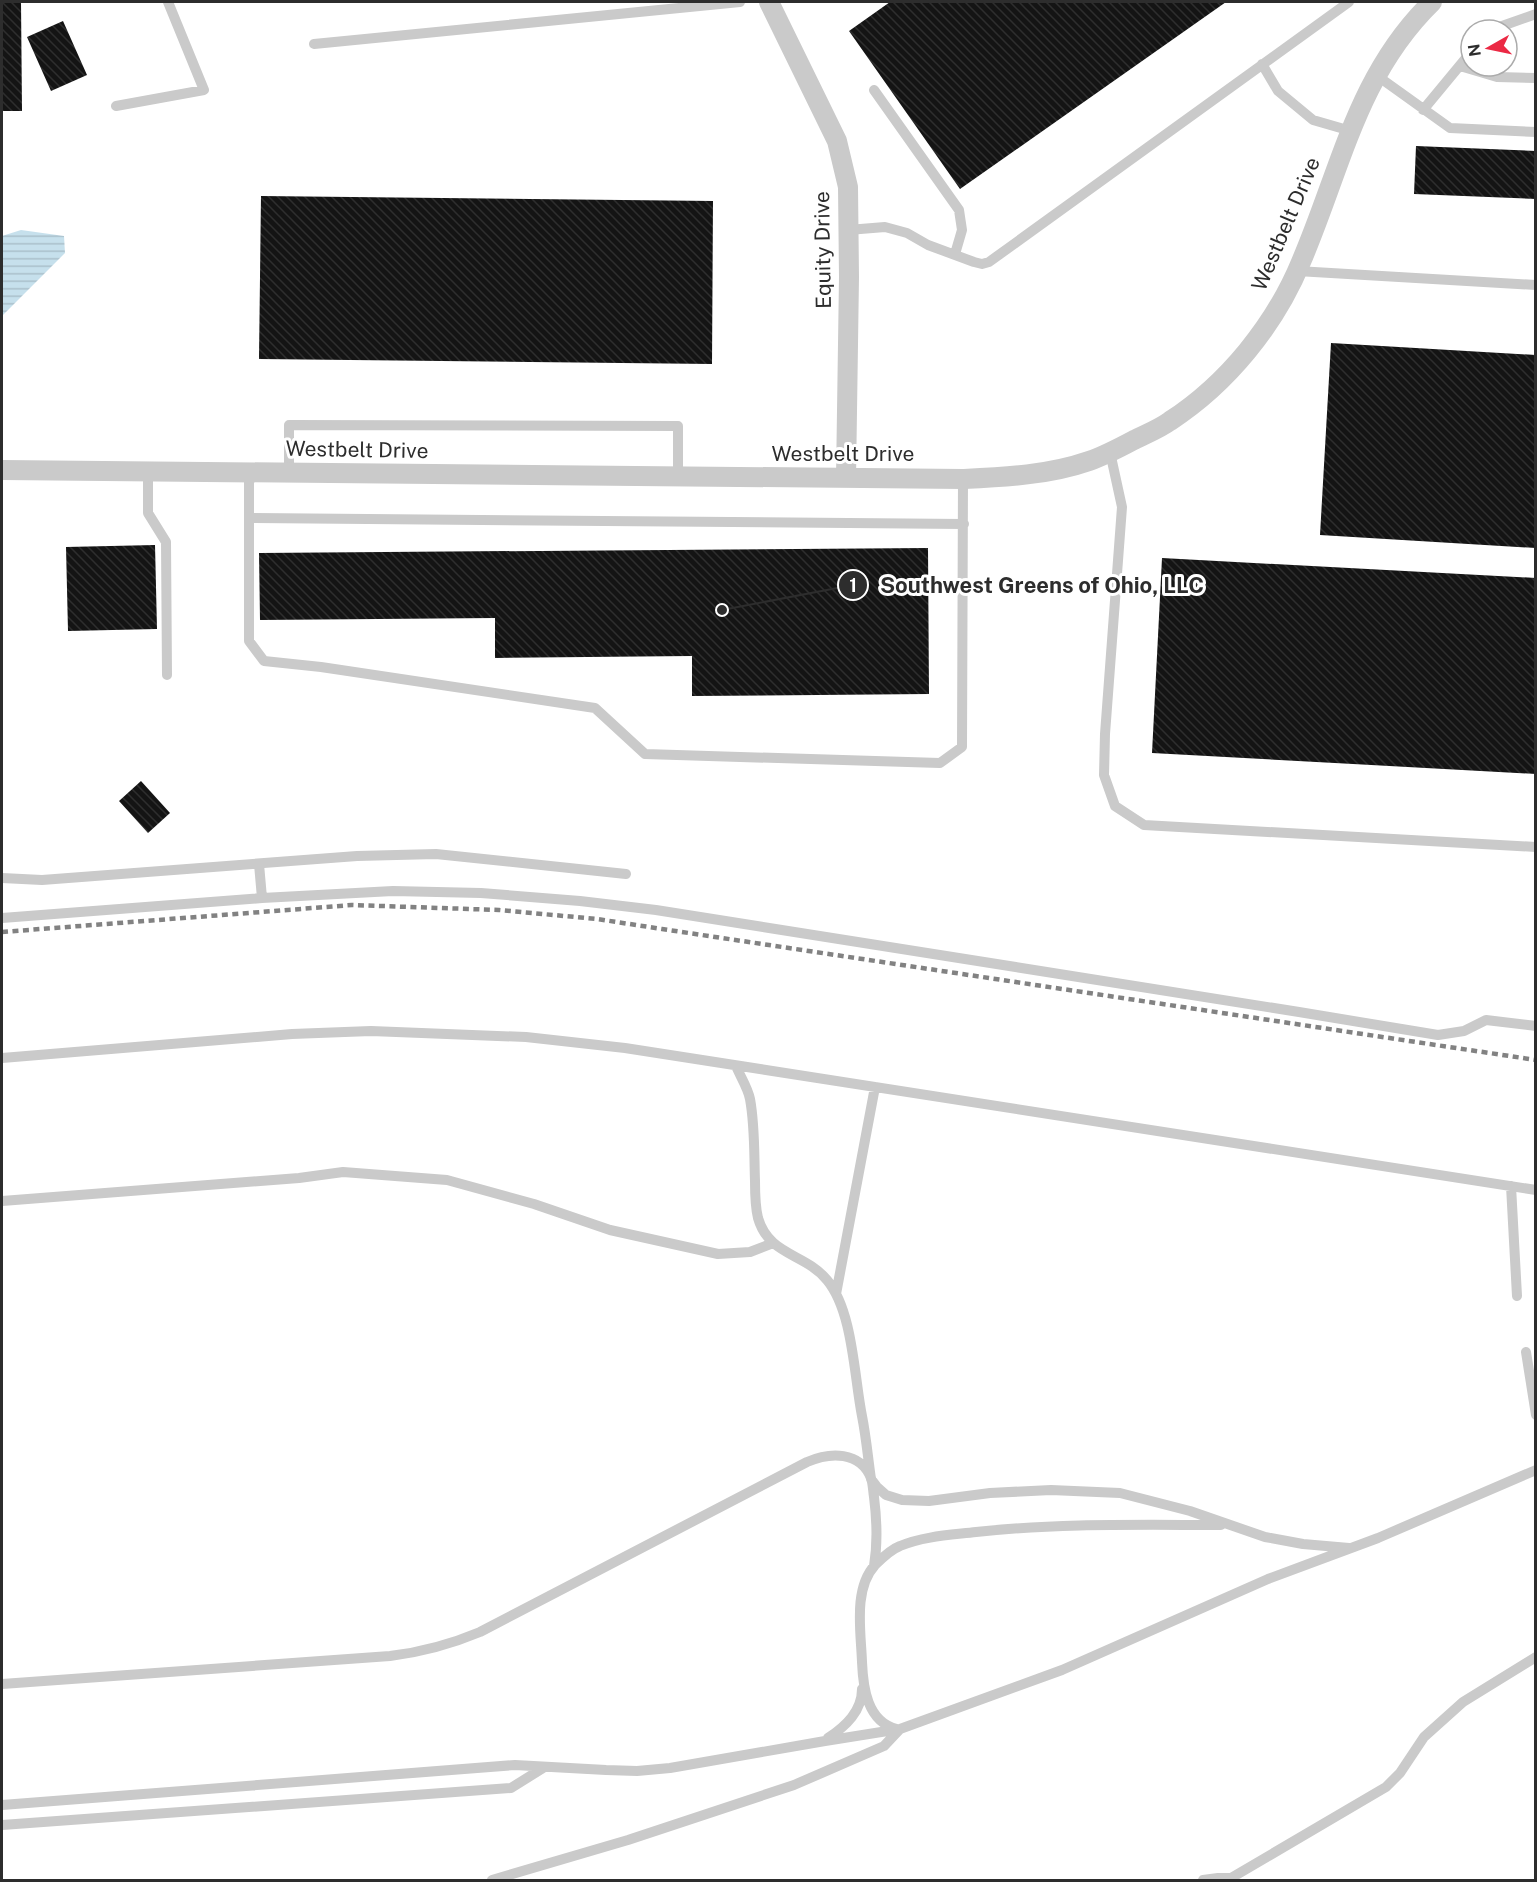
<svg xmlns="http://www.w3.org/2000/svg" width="1537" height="1882" font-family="'Public Sans',sans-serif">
  <defs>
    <pattern id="water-rules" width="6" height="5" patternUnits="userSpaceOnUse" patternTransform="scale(1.5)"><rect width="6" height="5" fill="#c6e0ec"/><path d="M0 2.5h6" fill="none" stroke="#aac0cb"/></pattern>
    <pattern id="building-back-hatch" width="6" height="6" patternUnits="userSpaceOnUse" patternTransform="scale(1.5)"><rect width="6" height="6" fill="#141414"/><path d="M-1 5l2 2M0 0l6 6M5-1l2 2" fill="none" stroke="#2e2e2e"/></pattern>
  </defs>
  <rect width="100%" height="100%" fill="#fff"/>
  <path fill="url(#water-rules)" d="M21,230L64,236L65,253L2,316V236Z"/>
  <path fill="url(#building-back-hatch)" d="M2,2H21L22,111H2Z
    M890,2H1226L960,189L849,31Z
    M63,21L87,75L51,91L27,37Z
    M1416,146L1536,151V199L1414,194Z
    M261,196L713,201L712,364L259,359Z
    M1331,343L1536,355V548L1320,535Z
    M155,545L157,629L68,631L66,547Z
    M928,548L929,694L692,696V656L495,658V618L260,620L259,553Z
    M1162,558L1536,578V774L1152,753Z
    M141,781L170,813L148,833L119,801Z"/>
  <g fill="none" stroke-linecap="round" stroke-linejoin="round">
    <path stroke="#cacaca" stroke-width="10" d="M1497,30L1502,26L1536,14
      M314,44L740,2
      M1262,64L1278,91L1313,120L1351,131
      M1460,66L1497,77L1536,78
      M1376,75L1450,128L1536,132
      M874,90L959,210L962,230L955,254
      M116,106L204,90L168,2
      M1423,110L1471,52
      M848,230L885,227L907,233L928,245L974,262L982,264L989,262L1349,2
      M1297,271L1536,285
      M1110,452L1122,507L1105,734L1104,775L1115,806L1144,825L1536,847
      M148,472V513L166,542L167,675
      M249,473V641L264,661L321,667L595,708L645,754L940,763L962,747L963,479
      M289,473V425L678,426V477
      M250,518L964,524
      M259,864L262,898
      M2,878L42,880L357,856L436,854L626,874
      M2,918L262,898L393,891L481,893L580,901L656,910L1299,1012L1438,1035L1464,1031L1486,1020L1536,1026
      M2,1058L292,1034L371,1031L526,1037L625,1048L1536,1190
      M736,1066C740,1076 748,1088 750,1099C755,1126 754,1154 755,1181C755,1193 755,1206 758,1218C769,1256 805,1253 827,1280C853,1311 854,1376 862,1416C866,1436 868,1458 871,1479L877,1487L886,1495L902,1500L929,1501L990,1493L1051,1490L1120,1493L1190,1511L1265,1537L1303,1544L1349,1548
      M1511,1186L1517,1296
      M2,1201L299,1178L343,1172L447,1180L534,1204L610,1230L718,1254L750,1252L773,1243
      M836,1294L875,1087
      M1526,1352L1536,1415
      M2,1684L390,1656C423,1652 449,1645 480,1632L807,1462C830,1452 860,1451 871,1478C873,1484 873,1491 874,1497C877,1521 878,1542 874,1566
      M897,1729C867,1722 863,1687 862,1662C861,1632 853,1589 875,1565C881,1559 892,1549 900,1546C924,1536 951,1535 976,1532C1057,1523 1140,1525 1221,1525
      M828,1738C846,1726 862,1711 862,1689
      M2,1805L515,1765L606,1770L637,1771L670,1768L825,1741L900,1729
      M2,1825L511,1788L543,1768
      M1231,1878L1386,1787L1400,1773L1424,1737L1463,1702L1536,1657
      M492,1880L628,1840L794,1785L884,1746L900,1729L1062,1670L1268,1579L1378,1538L1536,1470
      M1203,1880L1218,1878H1231L1232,1880"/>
    <path stroke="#cacaca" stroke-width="20" d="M769,2L837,141L848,187L849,277L846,478
      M2,470L963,479C1005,477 1049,475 1089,461C1104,456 1119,448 1134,440C1146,434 1159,429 1170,421C1227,384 1275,325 1301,262C1341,169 1357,75 1432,2"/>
    <path stroke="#828282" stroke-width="4.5" stroke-dasharray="6 4.5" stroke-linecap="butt" d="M2,932L352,905L499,910L597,919L662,929L1536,1060"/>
  </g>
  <g text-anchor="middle" stroke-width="6" stroke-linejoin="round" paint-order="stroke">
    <g font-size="21" fill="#2d2d2d" stroke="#fff">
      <text transform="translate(1286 224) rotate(-67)" y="7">Westbelt Drive</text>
      <text transform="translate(823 250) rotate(-91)" y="7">Equity Drive</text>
      <text transform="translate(357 450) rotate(1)" y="7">Westbelt Drive</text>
      <text x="843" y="461">Westbelt Drive</text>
    </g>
  </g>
  <path fill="none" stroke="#2d2d2d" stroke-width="2" d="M722 610L853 585"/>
  <g fill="#2d2d2d" stroke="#fff" stroke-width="2">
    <circle cx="722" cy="610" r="6"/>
    <circle cx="853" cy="585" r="15"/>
  </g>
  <g font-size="18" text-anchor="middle" font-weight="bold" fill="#fff">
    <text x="853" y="592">1</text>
  </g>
  <g font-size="22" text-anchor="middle" font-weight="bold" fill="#2d2d2d" stroke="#fff" stroke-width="6" stroke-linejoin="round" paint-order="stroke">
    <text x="1042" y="593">Southwest Greens of Ohio, LLC</text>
  </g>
  <rect width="1537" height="1882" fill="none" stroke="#2d2d2d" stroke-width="6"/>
  <g transform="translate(1489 48) rotate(261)"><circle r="28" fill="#ffffff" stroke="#ababab" stroke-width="1.5"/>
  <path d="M0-4.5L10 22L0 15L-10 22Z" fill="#eb2944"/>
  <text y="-9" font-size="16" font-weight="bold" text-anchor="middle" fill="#2d2d2d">N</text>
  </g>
</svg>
